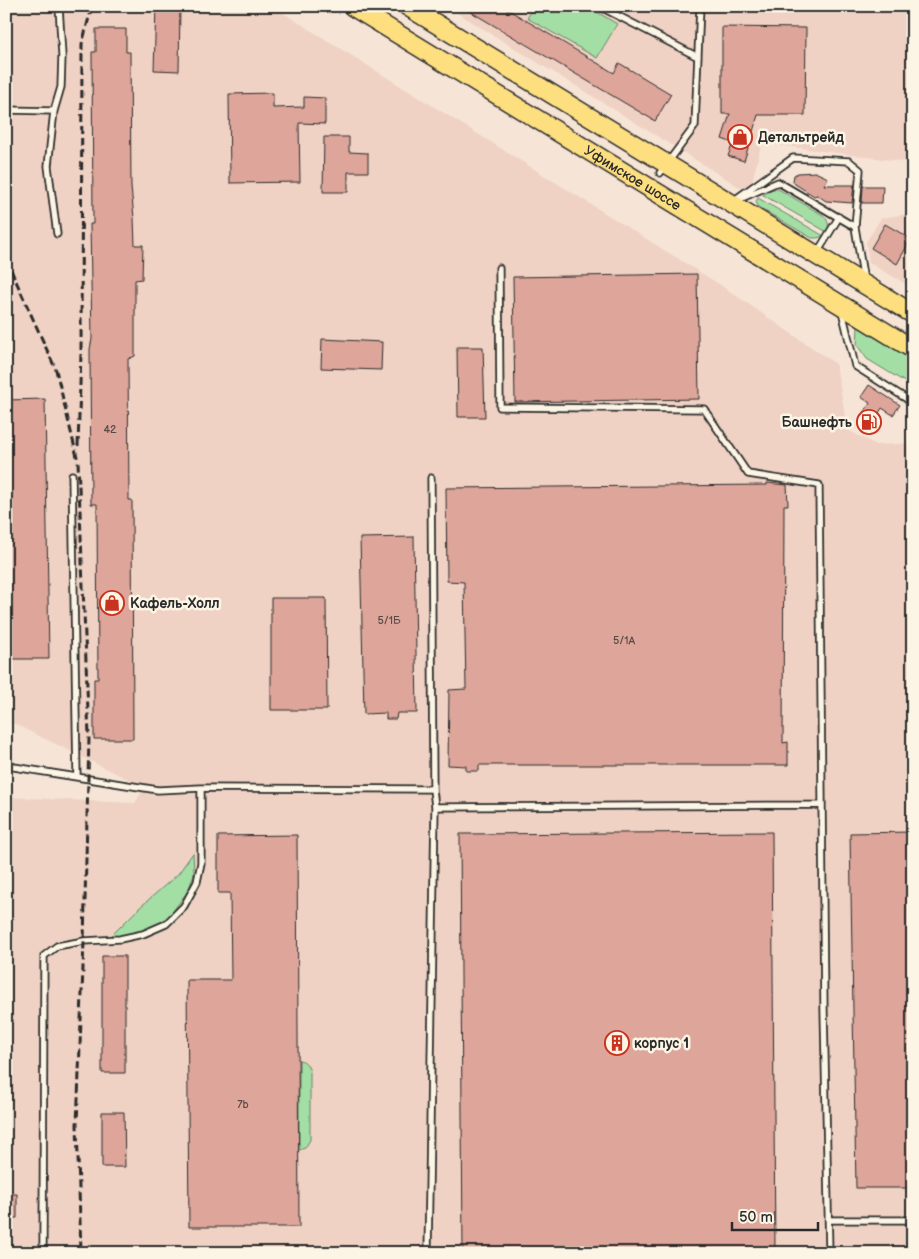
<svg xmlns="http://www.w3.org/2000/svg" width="919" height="1259" font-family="'Balsamiq Sans',sans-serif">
  <rect width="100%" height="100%" fill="#f6e5d6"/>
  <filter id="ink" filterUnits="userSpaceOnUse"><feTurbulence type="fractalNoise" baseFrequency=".02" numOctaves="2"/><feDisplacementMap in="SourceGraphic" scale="10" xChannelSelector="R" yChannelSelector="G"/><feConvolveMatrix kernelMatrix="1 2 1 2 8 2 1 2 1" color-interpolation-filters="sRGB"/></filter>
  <g filter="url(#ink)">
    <path fill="#efd2c4" d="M6,6H272L719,284L836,364L848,430L876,445L913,443V1253H6V797L135,803L144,787L6,720Z
      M446,6H913V163L762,143L749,193Z
      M913,213V288L869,263L866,242L881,218Z"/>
    <path fill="#a3dea4" stroke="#678468" d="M535,6H587L617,24L597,58L527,18Z
      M772,189H778L823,215C828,220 830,225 827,232L763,195Z
      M758,198L824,236L817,238H812L758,207L756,201Z
      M858,326L913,360V387L867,359L857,345Z
      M193,853L194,874L188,891L164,923L142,931L109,938L138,909L178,874Z
      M299,1060C306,1061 308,1065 310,1072V1140L305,1148L299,1150Z"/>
    <path fill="#dea59a" stroke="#2b2b2b" d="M156,6H180L179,71L154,70Z
      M461,6H502L614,73L619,63L671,94L655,121Z
      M722,27L806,28L805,115H758L744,161L728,156L733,143L722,139L730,114H722Z
      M96,29H126V52H130L131,187L134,218L135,245H143L142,279L135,280V356L128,359L129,500H132L133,739H94V679H98L97,504H91L90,349L92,339L90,224H93L92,52H96Z
      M273,93V108L304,107V97L325,98V124L299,123L300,182L230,183L229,94Z
      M324,137H349V152L368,153V172H348V192H323Z
      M815,172L828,178L824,185H854L852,203L826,201L817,195L814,196L795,184L793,181L794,175L798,173Z
      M863,186H883L882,203H862Z
      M885,224L911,239L897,264L871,248Z
      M697,274L699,399L515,402L513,277Z
      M322,339L382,342L381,370L321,368Z
      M457,347H483L485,417H458Z
      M869,385L900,405L893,415L882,408L871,426L860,419L870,403L861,397Z
      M45,399L49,659H6V400Z
      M767,483L787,485L788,505H784L783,743L788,742V765H479V771H466V766L448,765L449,690L466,689L464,582L447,581L446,488L767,485Z
      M414,537L417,713H397L396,719H386V713L364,714L360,538Z
      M271,598H326L327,710H271Z
      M772,832L775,1253H463L460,834Z
      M913,832V1188H856L850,833Z
      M297,835L299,1227H189L187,980H231L230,893H218V836Z
      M102,956H125V1073H102Z
      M102,1112H124L125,1167H102Z
      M6,1194H17V1218H6Z"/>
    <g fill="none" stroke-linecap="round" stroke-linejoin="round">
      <defs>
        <path id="service" d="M599,6L698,57
          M6,110L54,111L61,87L62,56L59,6
          M54,111L48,166L57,234
          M660,173L695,126L700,6
          M742,198L778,182L855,227L864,281
          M733,201L793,158L849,161L860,170L855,227
          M817,253L839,217
          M499,268L500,407L704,409L748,474L819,485L824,1010L829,1253
          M842,311L855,366L913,403
          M72,475L77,777
          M6,762L14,767L158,790L201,788L433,789
          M435,807L822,805
          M829,1220H913
          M43,1253L44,956L57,946L84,941L120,939L143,934L166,924L184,906L197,882L201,863V788
          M428,1253L435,807L433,789L431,478"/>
        <g id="primary">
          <path id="s1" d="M352,6L913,349"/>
          <path d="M407,6L913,314"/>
        </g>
      </defs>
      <use href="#service" stroke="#2b2b2b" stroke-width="9"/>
      <use href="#primary" stroke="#2b2b2b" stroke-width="21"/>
      <path stroke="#2b2b2b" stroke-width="2" stroke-dasharray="1 4" stroke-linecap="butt" d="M326,6L339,14"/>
      <use href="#service" stroke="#fcf5e5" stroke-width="5.5"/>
      <use href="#primary" stroke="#fedf80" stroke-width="18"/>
      <path stroke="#2b2b2b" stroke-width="3" stroke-dasharray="8 4" stroke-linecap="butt" d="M6,259L56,370L78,461L89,737L84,941L77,1125L81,1253
        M78,446L81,353L82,44L92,6"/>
    </g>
  </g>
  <defs>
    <symbol id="shop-ring" viewBox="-11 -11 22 22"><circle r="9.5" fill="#fcf5e5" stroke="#c8321e" stroke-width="1.5"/><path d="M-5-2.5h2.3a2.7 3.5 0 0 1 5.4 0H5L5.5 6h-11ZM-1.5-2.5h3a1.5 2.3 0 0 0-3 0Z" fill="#c8321e"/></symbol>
    <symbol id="fuel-ring" viewBox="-11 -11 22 22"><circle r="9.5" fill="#fcf5e5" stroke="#c8321e" stroke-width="1.5"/><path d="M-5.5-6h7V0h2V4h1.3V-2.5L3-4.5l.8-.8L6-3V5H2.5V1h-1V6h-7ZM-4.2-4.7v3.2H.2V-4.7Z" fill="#c8321e"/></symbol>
    <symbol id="building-ring" viewBox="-11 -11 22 22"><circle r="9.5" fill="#fcf5e5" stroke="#c8321e" stroke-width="1.5"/><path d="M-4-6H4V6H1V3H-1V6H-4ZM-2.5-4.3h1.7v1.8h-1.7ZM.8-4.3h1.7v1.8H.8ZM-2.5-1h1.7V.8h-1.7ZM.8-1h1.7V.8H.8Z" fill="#c8321e"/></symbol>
  </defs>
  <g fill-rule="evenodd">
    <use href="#shop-ring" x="726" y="123" width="28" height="28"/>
    <use href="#fuel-ring" x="855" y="408" width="28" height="28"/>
    <use href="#shop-ring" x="98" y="589" width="28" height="28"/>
    <use href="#building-ring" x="603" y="1029" width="28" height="28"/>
  </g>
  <g text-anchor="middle" stroke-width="5" stroke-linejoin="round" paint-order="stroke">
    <g font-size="11" fill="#584a47">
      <text x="110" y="433">42</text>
      <text x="389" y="624">5/1Б</text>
      <text x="624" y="644">5/1А</text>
      <text x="243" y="1108">7b</text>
    </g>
    <g font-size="14" font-weight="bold" fill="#2b2b2b" stroke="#fcf5e5" text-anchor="start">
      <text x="758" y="142">Детальтрейд</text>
      <text x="852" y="427" text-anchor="end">Башнефть</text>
      <text x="130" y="608">Кафель-Холл</text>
      <text x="634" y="1048">корпус 1</text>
    </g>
    <g font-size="14" fill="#2b2b2b" stroke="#fcf5e5">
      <text dy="5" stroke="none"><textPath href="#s1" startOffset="329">Уфимское шоссе</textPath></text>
    </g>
  </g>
  <rect width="919" height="1259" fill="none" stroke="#fcf5e5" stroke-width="25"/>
  <rect x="12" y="12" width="894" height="1234" fill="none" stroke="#2b2b2b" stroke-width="2" filter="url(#ink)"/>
  <path d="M732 1222v8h86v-8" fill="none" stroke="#2b2b2b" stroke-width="2.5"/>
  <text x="739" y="1222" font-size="15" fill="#2b2b2b" stroke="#fcf5e5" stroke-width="4" paint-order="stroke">50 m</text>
</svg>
